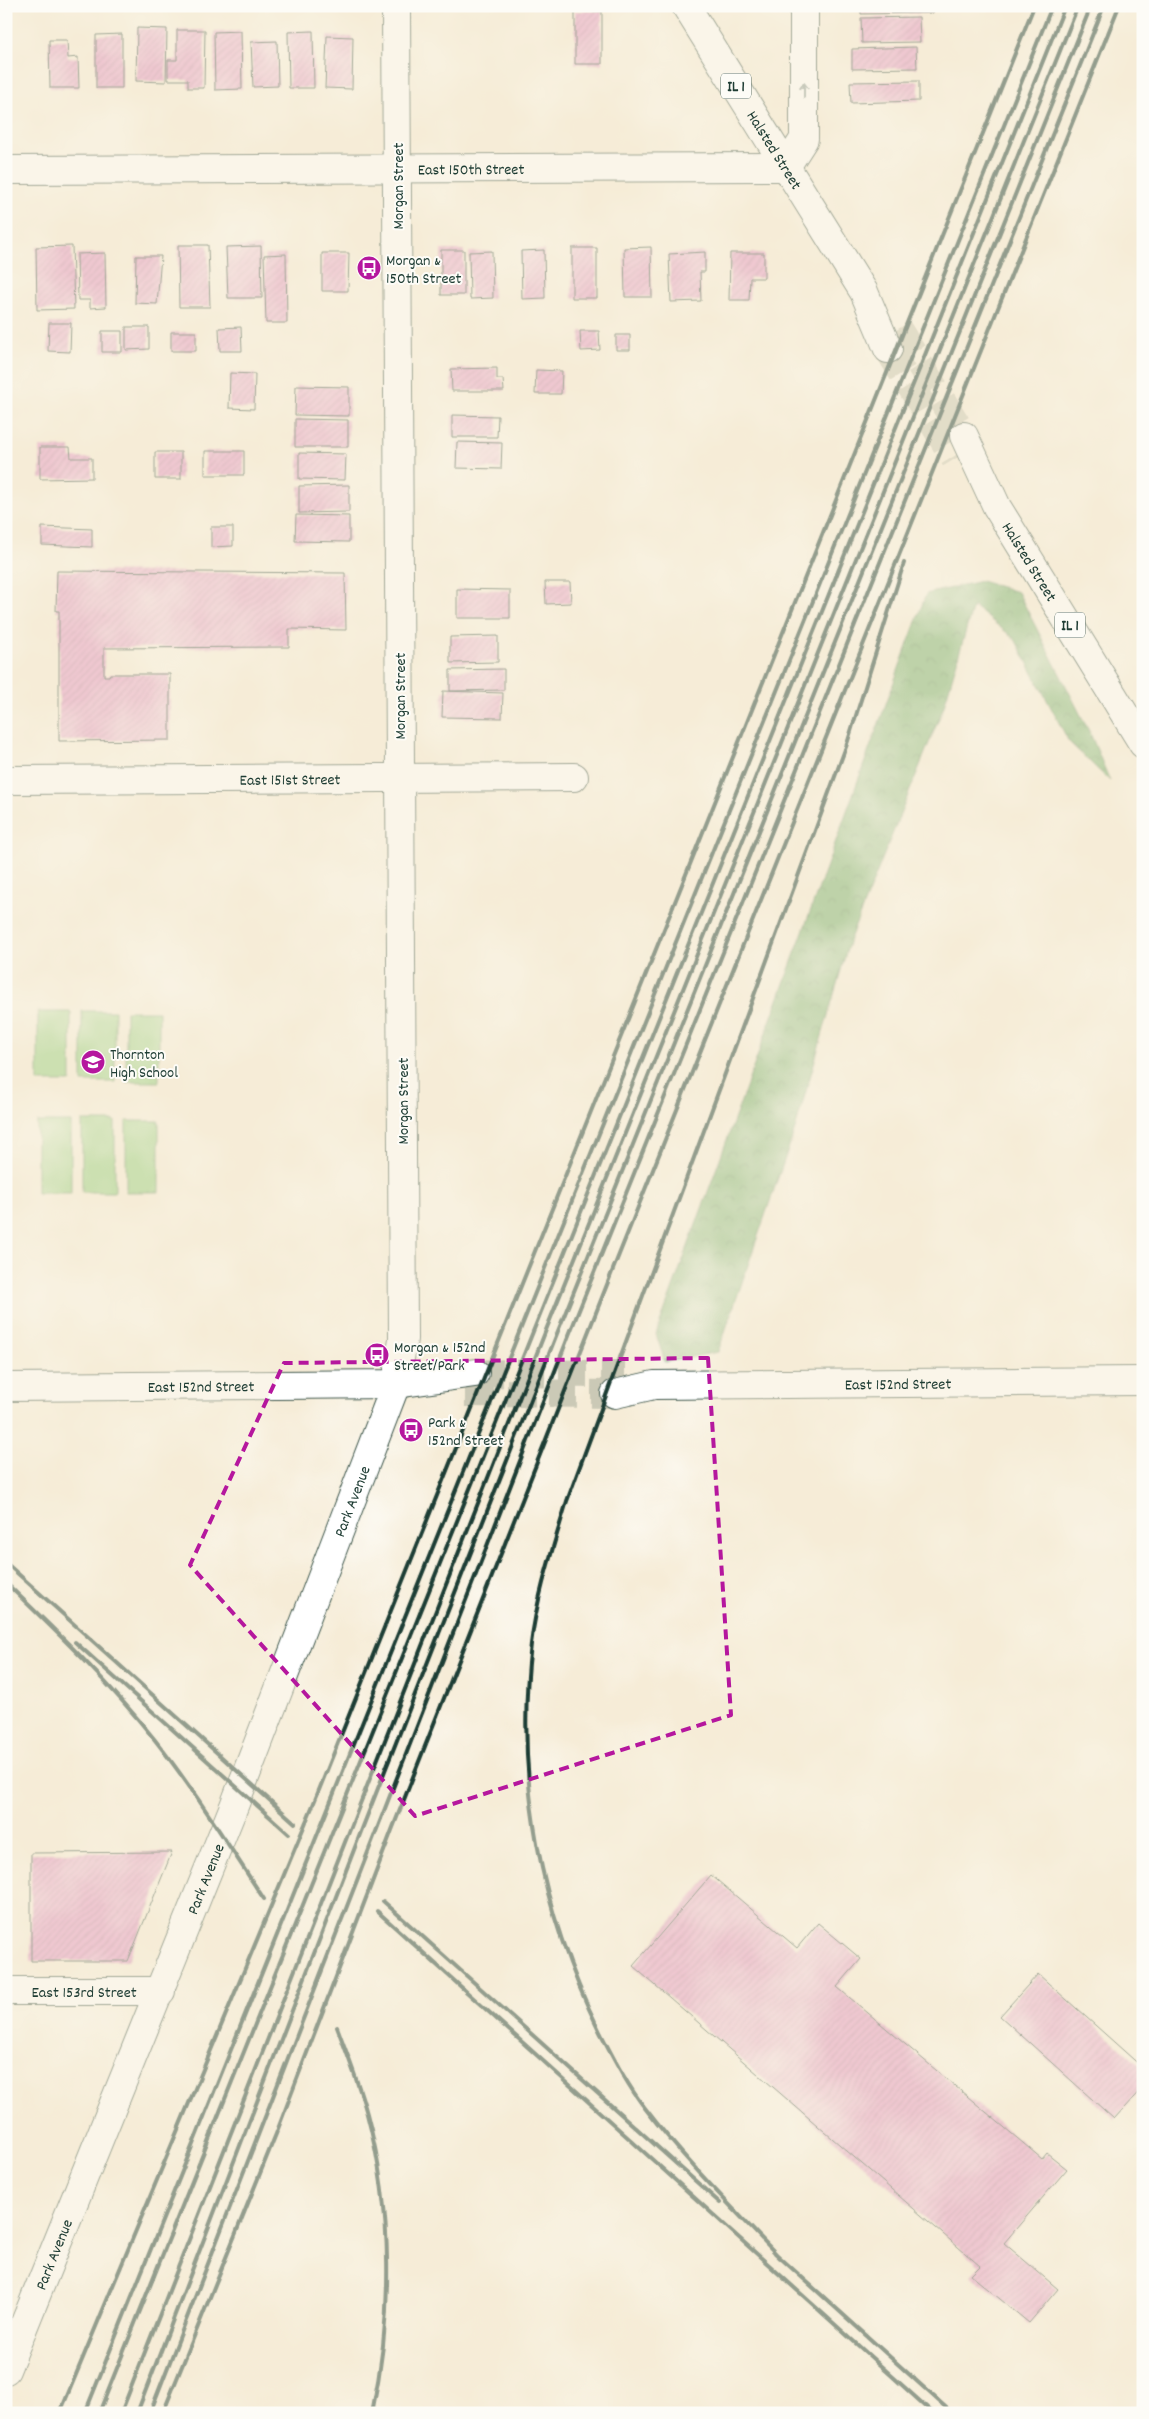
<svg xmlns="http://www.w3.org/2000/svg" width="1149" height="2419" font-family="Dekko,sans-serif">
  <defs>
    <pattern id="forest-crowns" width="20" height="18" patternUnits="userSpaceOnUse" patternTransform="scale(1.25)"><rect width="20" height="18" fill="#7ab271"/><path d="M2 6a3 3 0 1 1 6 0M12 15a3 3 0 1 1 6 0" fill="none" stroke="#63925e"/></pattern>
    <pattern id="building-hatch" width="6" height="6" patternUnits="userSpaceOnUse" patternTransform="scale(1.25)"><rect width="6" height="6" fill="#e79bc9"/><path d="M-1 1l2-2M0 6l6-6M5 7l2-2" fill="none" stroke="#bb80a4"/></pattern>
  </defs>
  <rect width="100%" height="100%" fill="#fdfcf7"/>
  <filter id="ink" filterUnits="userSpaceOnUse"><feTurbulence type="fractalNoise" baseFrequency=".02" numOctaves="2"/><feDisplacementMap in="SourceGraphic" scale="10" xChannelSelector="R" yChannelSelector="G"/><feConvolveMatrix kernelMatrix="1 2 1 2 8 2 1 2 1" color-interpolation-filters="sRGB"/></filter>
  <filter id="wash" filterUnits="userSpaceOnUse"><feTurbulence type="fractalNoise" baseFrequency=".0096" numOctaves="4" result="noise"/><feDisplacementMap in="SourceGraphic" scale="20" xChannelSelector="R" yChannelSelector="G"/><feGaussianBlur stdDeviation="1.12" result="paint"/><feColorMatrix in="noise" values="0 0 0 0 0 0 0 0 0 0 0 0 0 0 0 0 0 1.4 0 .05"/><feComposite in="paint" operator="in"/></filter>
  <g filter="url(#wash)">
    <rect width="100%" height="100%" fill="#f6ecd7"/>
    <path fill="url(#forest-crowns)" stroke="#4c7852" d="M981,581L1018,592L1090,733L1110,781L1069,742L1015,639L973,606L944,706L850,939L796,1126L718,1352L665,1362L656,1334L926,594Z"/>
    <path fill="#99d083" stroke="#5c865c" d="M82,1011H115V1082H82Z
      M126,1011H159V1082H126Z
      M38,1012H71V1082H38Z
      M82,1121H115V1192H82Z
      M126,1121H159V1192H126Z
      M37,1122H71V1193H37Z"/>
    <g id="blocks">
      <path fill="url(#building-hatch)" d="M861,6H933V13L861,14Z
        M575,11H602V64H575Z
        M919,17L920,42L862,43L861,18Z
        M137,28L167,29L166,82L136,81Z
        M177,30H205L204,88H188V80H168V60H177Z
        M241,31L242,89L215,90L214,32Z
        M313,31L314,88H289L288,32Z
        M122,34V88H96V35Z
        M327,36L353,37L352,89L325,88Z
        M49,40H67L68,58L78,57L79,88H50Z
        M277,41L278,86L253,87L251,42Z
        M916,47L917,68L852,69V49Z
        M919,81V101L851,103L850,82Z
        M178,245H208L210,307H179Z
        M72,246L74,309L37,310L36,247Z
        M261,246L262,298H228L226,247Z
        M651,247L652,297H625L624,248Z
        M572,248H597V298H572Z
        M441,250H464V295H441Z
        M544,250L545,298L522,299L521,251Z
        M492,251L493,298L470,299L469,252Z
        M705,252V272H700L701,301L671,302L669,254Z
        M105,253L106,307L90,308V300H78L77,254Z
        M322,253H349L348,291H322Z
        M730,253H764V278H750L749,300H729Z
        M286,254L287,323H266L264,255Z
        M136,256H161L157,304L135,303Z
        M49,323H71L70,352L48,351Z
        M126,327H149V349L126,350Z
        M241,327L242,351H220L219,328Z
        M102,331H122V352H102Z
        M580,331H599L600,350L581,351Z
        M171,332H196V351H171Z
        M616,335H630V350H616Z
        M497,368V379H503L504,391H452L451,369Z
        M536,370L562,371L561,394H535Z
        M230,373L255,374L254,409L229,408Z
        M296,386L349,387V416L295,415Z
        M452,415L498,416L497,437H452Z
        M295,419L348,420V447H295Z
        M457,442L502,443L501,469L456,468Z
        M40,447H70L71,458H92V478L40,479Z
        M205,451H244V475H205Z
        M155,452H181V479H155Z
        M299,453L346,454L345,480L299,479Z
        M349,485V512L299,513V486Z
        M296,515L349,516V542L295,541Z
        M42,527L92,529V547L42,545Z
        M211,527H233V546L211,547Z
        M57,571L345,573L346,630L289,629V647L104,648V676H109L110,674H170V740L59,741V611H56Z
        M545,582H570L571,603L546,604Z
        M457,589L510,590V618H457Z
        M498,636V662L450,663V637Z
        M504,669V690L450,691V670Z
        M443,691L503,693L502,718L442,717Z
        M172,1852L128,1961H31V1853Z
        M711,1875L797,1948L818,1923L861,1959L837,1987L1042,2159L1047,2153L1067,2169L1004,2243L1058,2289L1029,2323L971,2275L980,2266L633,1966Z
        M1038,1974L1143,2068V2087L1114,2119L1000,2016Z"/>
    </g>
  </g>
  <g filter="url(#ink)">
    <use href="#blocks" fill-opacity="0" stroke="#3f574c" stroke-width="1"/>
    <g fill="none" stroke-linecap="round" stroke-linejoin="round">
      <path stroke="#cbc9b6" stroke-width="28" stroke-dasharray="28 14" stroke-linecap="butt" d="M475,1373L625,1374
        M465,1393L615,1394"/>
      <path stroke="#cbc9b6" stroke-width="28" stroke-dasharray="28 14" stroke-linecap="butt" d="M898,329L964,436
        M888,349L955,459"/>
      <defs>
        <g id="minor">
          <path id="s1" d="M6,170L786,167L804,139V6"/>
          <path id="s2" d="M6,780L574,777"/>
          <path id="s3" d="M6,1387L396,1384L475,1373"/>
          <path id="s4" d="M615,1394L654,1385L1143,1381"/>
          <path id="s5" d="M6,1991H161"/>
          <path id="s6" d="M6,2370L234,1806L396,1384L403,1339L396,6"/>
        </g>
        <g id="major">
          <path id="s7" d="M686,6L864,292L888,349"/>
          <path id="s8" d="M964,436L997,507L1143,744"/>
        </g>
      </defs>
      <use href="#minor" stroke="#3f574c" stroke-width="30"/>
      <use href="#major" stroke="#3f574c" stroke-width="30"/>
      <use href="#minor" stroke="#fff" stroke-width="28"/>
      <use href="#major" stroke="#fff" stroke-width="28"/>
      <path stroke="#1f3d34" stroke-width="4" d="M6,1563L295,1823
        M6,1583C58,1633 110,1683 155,1740C195,1791 228,1845 264,1899
        M75,1642L289,1834
        M383,1901L720,2203
        M377,1911L933,2413
        M337,2027C348,2056 359,2084 367,2114C393,2211 393,2315 372,2413
        M775,2253L952,2413
        M780,2258C734,2209 686,2162 645,2108C627,2085 613,2057 600,2032C540,1911 515,1778 531,1644C537,1595 553,1548 567,1501L847,744L904,563
        M60,2413L313,1805L1034,6
        M85,2413L1052,6
        M99,2413L1065,6
        M121,2413L544,1335L1078,6
        M137,2413L362,1829L558,1331L1091,6
        M150,2413L569,1335L1104,6
        M163,2413L276,2134L392,1830L612,1272L1119,6"/>
    </g>
    <defs><path id="oneway-shaft" d="M-6 0H5M1.5-3L5.5 0L1.5 3" fill="none" stroke-width="1.6" stroke-linecap="round" stroke-linejoin="round" transform="scale(1.25)"/></defs>
    <use stroke="#8f9e9a" href="#oneway-shaft" transform="translate(804 90) rotate(-90)"/>
  </g>
  <path d="M0 0H1149V2419H0ZM708,1358L731,1715L415,1816L190,1565L284,1363Z" fill="#f6ecd7" fill-opacity=".55" fill-rule="evenodd"/>
  <path fill="none" stroke="#b5179e" stroke-width="4" stroke-dasharray="10 6" stroke-linejoin="round" d="M708,1358L731,1715L415,1816L190,1565L284,1363Z"/>
  <defs>
    <symbol id="bus-disc" viewBox="-11 -11 22 22"><circle r="9.5" fill="#b5179e" stroke="#fdfcf7"/><path d="M-5-6H5V4H4V6H2V4H-2V6H-4V4H-5ZM-3.5-4V0h7V-4ZM-3.5 1.2v1.5H-2V1.2ZM2 1.2v1.5H3.5V1.2Z" fill="#fff"/></symbol>
    <symbol id="school-disc" viewBox="-11 -11 22 22"><circle r="9.5" fill="#b5179e" stroke="#fdfcf7"/><path d="M0-5L7-2L0 1L-7-2ZM-4 1L0 2.5L4 1V4Q0 6-4 4Z" fill="#fff"/></symbol>
  </defs>
  <g fill-rule="evenodd">
    <use href="#bus-disc" x="355" y="254" width="28" height="28"/>
    <use href="#school-disc" x="79" y="1048" width="28" height="28"/>
    <use href="#bus-disc" x="363" y="1341" width="28" height="28"/>
    <use href="#bus-disc" x="397" y="1416" width="28" height="28"/>
  </g>
  <g text-anchor="middle" stroke-width="4" stroke-linejoin="round" paint-order="stroke">
    <g fill="#fdfcf7" stroke="#62766e" stroke-width="1">
      <rect x="721" y="73.5" width="30" height="25" rx="4"/>
      <rect x="1055" y="612.5" width="30" height="25" rx="4"/>
    </g>
    <g font-size="15" font-weight="bold" fill="#1f3d34">
      <text x="736" y="91">IL 1</text>
      <text x="1070" y="630">IL 1</text>
    </g>
    <g font-size="16" fill="#1f3d34" stroke="#fdfcf7">
      <text dy="6" stroke="none"><textPath href="#s7" startOffset="169">Halsted Street</textPath></text>
      <text dy="6" stroke="none"><textPath href="#s1" startOffset="465">East 150th Street</textPath></text>
      <text transform="translate(397 186) rotate(-90)" y="6">Morgan Street</text>
      <text dy="6" stroke="none"><textPath href="#s8" startOffset="142">Halsted Street</textPath></text>
      <text transform="translate(399 696) rotate(-90)" y="6">Morgan Street</text>
      <text dy="6" stroke="none"><textPath href="#s2" startOffset="284">East 151st Street</textPath></text>
      <text transform="translate(402 1101) rotate(-90)" y="6">Morgan Street</text>
      <text dy="6" stroke="none"><textPath href="#s4" startOffset="284">East 152nd Street</textPath></text>
      <text dy="6" stroke="none"><textPath href="#s3" startOffset="195">East 152nd Street</textPath></text>
      <text dy="6" stroke="none"><textPath href="#s6" startOffset="935">Park Avenue</textPath></text>
      <text dy="6" stroke="none"><textPath href="#s6" startOffset="530">Park Avenue</textPath></text>
      <text dy="6" stroke="none"><textPath href="#s5" startOffset="78">East 153rd Street</textPath></text>
      <text dy="6" stroke="none"><textPath href="#s6" startOffset="125">Park Avenue</textPath></text>
    </g>
    <g font-size="16" fill="#1f3d34" stroke="#fdfcf7" text-anchor="start">
      <text x="386" y="265">Morgan &amp;<tspan x="386" dy="18">150th Street</tspan></text>
      <text x="110" y="1059">Thornton<tspan x="110" dy="18">High School</tspan></text>
      <text x="394" y="1352">Morgan &amp; 152nd<tspan x="394" dy="18">Street/Park</tspan></text>
      <text x="428" y="1427">Park &amp;<tspan x="428" dy="18">152nd Street</tspan></text>
    </g>
  </g>
  <rect width="1149" height="2419" fill="none" stroke="#fdfcf7" stroke-width="25"/>
</svg>
